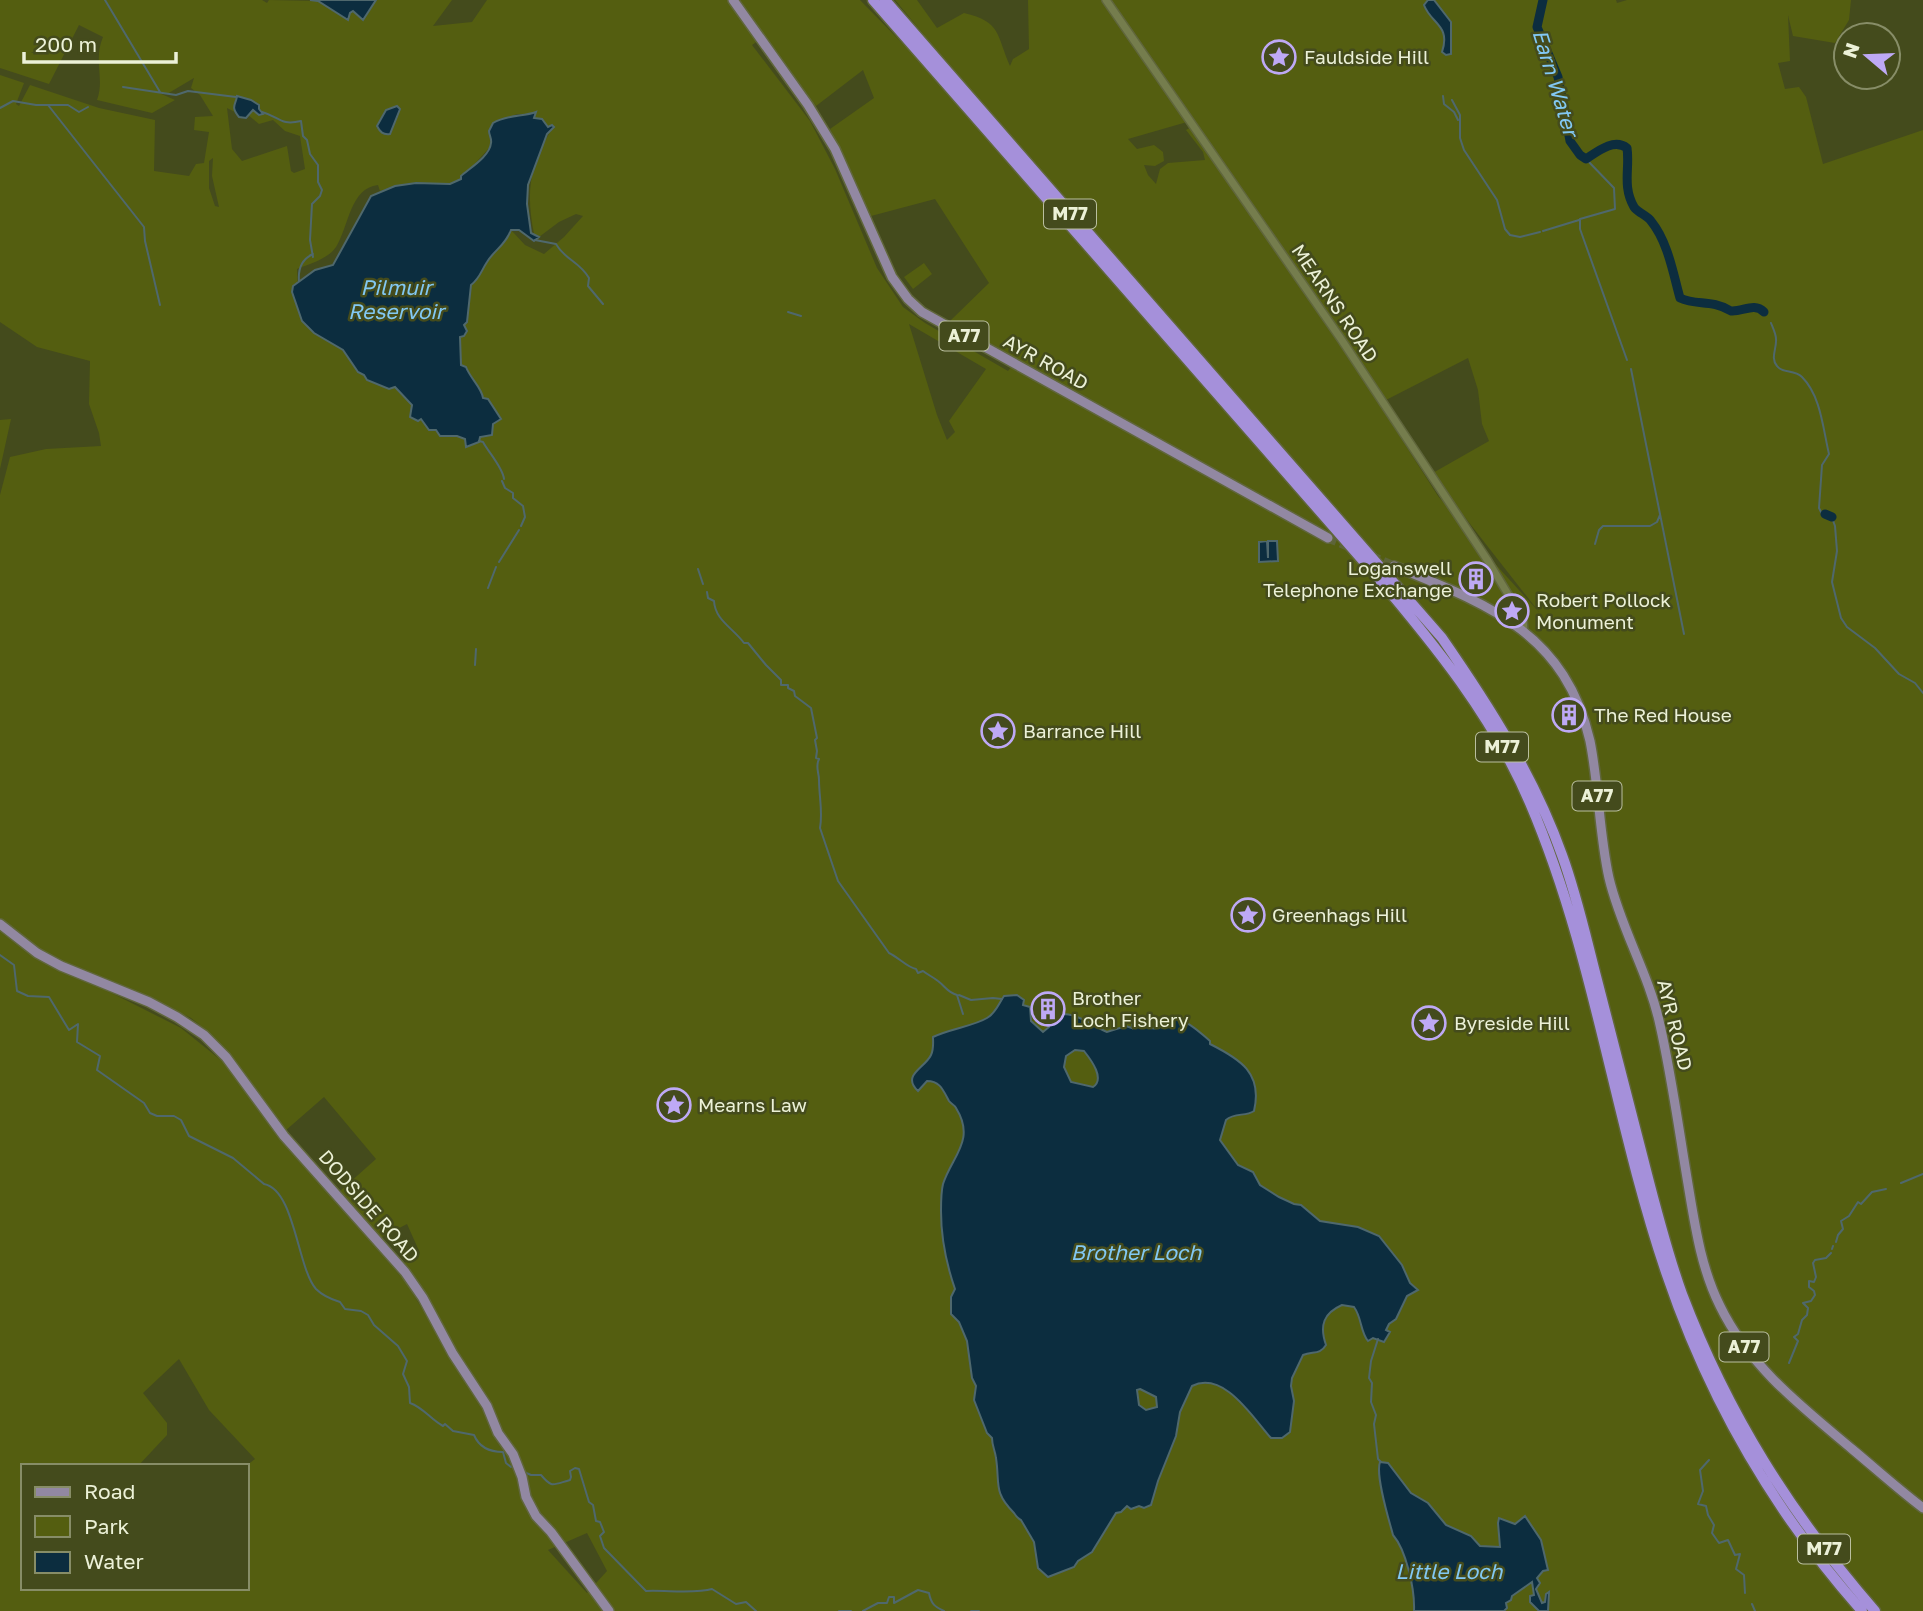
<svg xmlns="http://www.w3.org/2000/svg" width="1923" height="1611" font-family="'Golos Text',sans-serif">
  <rect width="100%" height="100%" fill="#444b1c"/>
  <path fill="#545e10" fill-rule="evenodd" d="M0,0H262L267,3L269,0L318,1L348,20L350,13L353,11L363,19L376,0H452L433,26L472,22L487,0H860L905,46L924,35L895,0H917L937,28L964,13C1002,22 996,35 1010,66L1013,59L1029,49L1028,0H1616L1617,3L1627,0H1851L1849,20L1835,43L1793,36L1788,15L1790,61L1778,63L1785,89L1799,87L1806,97L1823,164L1923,130V1611H0V495L10,457L46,449L101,446L99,433L89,404L90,361L37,347L0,322V75L24,83L16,104L19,106L30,85L99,108L155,120L154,171L189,176L196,164L204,163L209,132L194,130L195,117L213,116L200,95L191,88L194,78L167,94L157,92L175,100L152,113L97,100C105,79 93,60 103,37L79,25L49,84L0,68ZM762,38L816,106L863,70L874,98L830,129L871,216L935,199L989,283L950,321L1016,361L1008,371L925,323L903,307L877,268L835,169L810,121L752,45ZM1171,86L1386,400L1468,358L1478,390L1482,424L1489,441L1431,474L1539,612L1498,567L1438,496L1333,332L1191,127L1186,130L1203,152L1205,160L1168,163L1160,169L1156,184L1148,175L1144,165L1155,166L1164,161L1163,152L1154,145L1137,149L1128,139L1187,122L1165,89ZM236,99L262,113L253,110L248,115L259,124L273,120L285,131L300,136L305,169L294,173L291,171L287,146L242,161L232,149L227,108L235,112ZM517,114H532L534,118L545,122L550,132C529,168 526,193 534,234L539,237L559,222L576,214L583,216L564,237L544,254L525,245L511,230L298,291L297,269C309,264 328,259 336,247C349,226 350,188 378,185L380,191L410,183H452L461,179L490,147L491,142L489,131L493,123ZM213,158L212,176L219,207L215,206L209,188V161ZM909,324L986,369L949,421L955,432L947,440L937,415ZM115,982L191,1018C231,1049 257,1091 285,1131L324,1097L376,1159L339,1192L378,1239L407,1224L420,1253L403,1264L428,1298L485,1410L405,1281L288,1147L227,1065L181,1028L96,985ZM179,1359L209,1410L255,1459L246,1466L247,1588H23V1466H138L167,1435V1423L143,1393ZM587,1533L607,1571L587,1593L548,1550Z
    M924,263L932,274L913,289L904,277Z
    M11,419L0,469V420Z"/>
  <path fill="#0c2d3f" stroke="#4f686d" stroke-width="2" fill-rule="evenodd" d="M310,0H376L363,20L353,11L350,13L348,20L318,1Z
    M1428,0H1434L1451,22V54L1446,55L1442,52C1451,25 1431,24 1424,5Z
    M237,96L251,100L259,105V109L263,114L259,115L253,110L246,118L239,117C230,106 236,105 237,96Z
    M397,106L400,109L390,134C383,135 380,132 377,126L386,110Z
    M536,112L534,118L542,119L548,127L552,125L554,127L547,134L528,185L527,204L531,233L539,237L534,241L519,230H511C505,246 495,249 487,262C481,271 480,278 471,285L467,322L464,325L467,331L464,336L460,337L461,365L466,367C470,378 482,388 483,398L488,399L501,419L493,424L492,435L480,437L479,442L466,447L465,439L457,436H440L436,430H429L421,419L418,421L410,417L412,405L395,387L389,389L367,380L364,375L358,372L343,350L314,333L302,321L292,292L293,286L315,270L333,265L371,196L395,186L416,183L450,184L461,179V176C470,168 490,156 491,143C492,139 489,135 489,131L493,123C508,114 523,117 536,112Z
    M1267,541L1268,558V541H1277L1278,561L1259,562V542Z
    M1017,995L1024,1000L1023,1005L1030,1007L1031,1021L1043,1032L1049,1027L1051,1015L1055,1019L1054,1015C1076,1010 1087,1024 1107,1032L1126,1026L1132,1028V1024C1142,1025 1153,1032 1163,1026C1166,1024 1168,1020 1172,1018C1189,1021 1197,1030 1210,1041V1044C1240,1059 1263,1073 1254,1111C1245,1117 1235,1112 1226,1120L1220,1140L1238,1165L1253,1172L1260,1185L1279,1197L1294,1204L1301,1205L1320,1221L1358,1227L1379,1236L1402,1265L1410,1283L1418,1290L1407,1296L1396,1319L1389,1324L1386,1330L1390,1332L1384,1342L1373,1338L1368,1341C1360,1331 1362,1318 1354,1307L1342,1305C1324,1313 1319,1325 1326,1345C1320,1355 1313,1351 1303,1355L1292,1378L1291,1386L1294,1401L1290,1432L1282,1438H1271C1253,1418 1224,1370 1192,1386L1180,1412L1176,1436L1158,1481L1151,1505L1144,1508L1139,1506L1131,1509L1127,1506L1121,1512L1116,1513L1092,1552L1078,1561L1074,1567L1048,1577L1038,1568L1034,1542L1021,1520C1018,1519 1016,1516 1014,1513C993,1492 1000,1484 996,1458C995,1450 992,1446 992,1438L987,1433L974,1400L976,1386L972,1378L967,1341L959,1322L951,1314V1297L955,1289C947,1266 941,1238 941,1211C941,1203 941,1192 943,1184C952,1156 976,1140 956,1108C955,1105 951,1104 949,1101C943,1090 940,1081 927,1081L918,1091C901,1075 925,1068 931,1055C934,1049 933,1042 933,1037C949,1029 974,1026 987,1018C996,1013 999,1003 1004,996ZM1075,1050L1084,1051C1092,1061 1105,1079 1093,1087L1071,1082L1064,1067L1066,1056ZM1140,1389L1156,1397L1157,1407L1146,1410L1139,1405L1137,1390Z
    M1380,1462L1388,1463L1411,1493L1428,1503L1446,1525L1471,1536L1480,1546L1500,1547L1498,1523L1499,1518L1515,1524L1525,1516L1541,1540L1548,1570L1543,1571L1537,1578L1540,1583L1536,1589L1542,1603L1545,1602L1546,1594L1549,1592L1548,1611H1539L1530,1602V1596L1534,1595L1532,1582L1512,1596L1511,1600L1506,1603L1507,1608L1504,1611H1414C1415,1589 1406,1550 1393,1535C1389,1520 1375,1475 1380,1462Z"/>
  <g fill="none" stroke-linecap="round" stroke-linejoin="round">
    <path stroke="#4f686d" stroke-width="2" d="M105,0L160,92
      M123,87L176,95L188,91L236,97
      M1443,96L1444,104L1454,112L1458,120
      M1452,100L1460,115V138L1464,150L1497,200L1505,229L1510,235L1520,237L1540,232
      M48,105L144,227L145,241L160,305
      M0,108L13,101L36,105H68L79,112L88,107
      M262,112C280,117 280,126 301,121L303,136L307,140L310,154L318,165V182L322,190L320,196L312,204L310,240L313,257
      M1586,159L1614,188L1615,209L1580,219V229L1627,360
      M1543,231L1579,220
      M535,240L556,244C565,260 579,261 589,278L588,286L603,304
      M299,281C298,269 302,259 313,254
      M788,312L801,316
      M1771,323C1773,328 1776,334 1776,339C1777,348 1770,358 1777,366C1783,374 1794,369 1802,377C1821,396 1823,429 1829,454L1822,465L1819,508L1822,514L1831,515L1835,526L1837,551L1832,582L1841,618L1847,627L1875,648L1899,674L1915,683L1923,693
      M1631,369L1684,634
      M479,441L483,442C489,453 503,468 504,479
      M502,481L505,488L513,493V498L523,506L525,517L521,526
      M1595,544L1599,530L1603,526H1650L1657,522L1660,515
      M499,562L519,530
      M698,569L703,584
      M488,588L496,567
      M707,592L708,598L714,601C715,620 733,628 744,643H748L766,665L781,680V685H788V688L794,691L795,696L811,708L817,738L815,740L817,751L816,758L819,759C815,767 819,772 819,780C819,796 823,812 820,828L838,881L889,953C898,957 908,968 916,969L918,973L923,971C928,975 933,977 938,981C946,987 947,992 957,995L963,1014
      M475,665L476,649
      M0,955L14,965L17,991L28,996L49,997L69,1030L78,1024L77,1042L100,1056L97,1070L144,1103L150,1113L157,1116H174L181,1120L189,1136L233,1158L264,1184C295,1190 297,1267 316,1289C323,1296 330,1299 340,1302L345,1309L361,1311L368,1315L374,1325L398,1346L407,1361L403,1374L409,1387L410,1403C424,1408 430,1419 443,1426L445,1424L453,1431L474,1435C479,1447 490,1452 503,1452L506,1463L511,1467
      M959,995L971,1000L993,998L1002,999
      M1901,1183L1923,1174
      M1836,1242L1838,1235L1843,1229L1841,1221L1849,1216L1858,1202L1861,1204L1872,1192L1886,1189
      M1832,1249L1833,1246
      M1378,1339L1371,1361L1369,1378L1372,1383L1371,1402L1376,1415L1374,1424L1378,1459L1381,1462
      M1789,1363L1798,1341L1794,1337L1798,1334L1802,1320L1807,1315L1808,1308L1803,1303L1811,1301L1815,1295L1814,1291L1809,1287V1281L1814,1282L1816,1277L1813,1263L1815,1260L1826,1258L1831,1253
      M1709,1460L1700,1470L1703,1491L1698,1504L1706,1506L1708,1515L1714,1525L1712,1533L1719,1543L1728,1540L1735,1555L1740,1554L1736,1569L1744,1575L1745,1593
      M524,1472L531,1475H541C552,1488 552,1485 570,1480L571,1477L570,1471L575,1468L579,1469L589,1502L593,1505L596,1521L600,1522L604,1532L600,1536L604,1548L646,1591C665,1590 696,1594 712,1589L736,1604L746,1602L756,1611
      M1752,1604L1755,1611
      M839,1611H851
      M863,1611L878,1603H887L889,1597H894V1603L918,1590L929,1593C931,1604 935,1607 944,1611
      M971,1611H979"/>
    <path stroke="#0c2d3f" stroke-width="9" d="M1543,0L1537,27L1558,77L1570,141L1580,155L1586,159C1598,151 1614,138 1627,148C1630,168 1622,186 1634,207C1638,213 1647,215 1651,221C1668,242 1673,273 1680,298C1697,306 1711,299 1731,311C1743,312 1754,302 1764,312
      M1825,514L1832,517"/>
    <path stroke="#5d6438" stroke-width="9" stroke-dasharray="9 4.5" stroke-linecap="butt" d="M1328,538L1352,548
      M1371,556L1394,566"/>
    <defs>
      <path id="minor" d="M1106,0L1341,339L1488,561L1523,619L1524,631"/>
      <path id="major" d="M733,0L808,105L835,149L892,277L908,299L922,312L1328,538
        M1394,566C1487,604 1565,632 1590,741C1599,786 1599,833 1609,878C1621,929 1649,974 1660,1025C1672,1078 1679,1131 1688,1184C1695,1226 1701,1268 1720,1306C1749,1366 1802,1407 1852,1449C1876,1469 1898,1489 1923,1508
        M0,924L37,953L61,966L149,1002L177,1017L204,1035L226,1057L284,1136L405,1272L423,1298L453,1354L487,1406L498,1433L513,1454L522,1477L526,1497L536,1516L551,1532L609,1611"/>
      <path id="highway" d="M873,0L1373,572C1434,644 1493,716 1530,803C1595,955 1614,1120 1667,1275C1709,1399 1775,1513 1862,1611
        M885,0L1442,638C1489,706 1534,776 1562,855C1577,896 1586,938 1597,980C1611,1034 1625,1089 1639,1143C1652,1193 1664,1244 1682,1294C1728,1415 1790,1513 1875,1611"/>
    </defs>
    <use href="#minor" stroke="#60663c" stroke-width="10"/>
    <use href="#major" stroke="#60663c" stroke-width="12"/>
    <use href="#highway" stroke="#60663c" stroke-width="13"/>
    <use href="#minor" stroke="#757d4d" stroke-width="7"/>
    <use href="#major" stroke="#9288a2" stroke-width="9"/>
    <use href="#highway" stroke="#a590da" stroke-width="10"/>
  </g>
  <defs>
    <symbol id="sight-ring" viewBox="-11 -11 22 22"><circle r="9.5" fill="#444b1c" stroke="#bea9f5" stroke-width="1.5"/><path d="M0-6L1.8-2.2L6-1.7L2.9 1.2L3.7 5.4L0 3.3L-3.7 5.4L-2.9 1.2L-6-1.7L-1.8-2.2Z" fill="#bea9f5"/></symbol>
    <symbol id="building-ring" viewBox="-11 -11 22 22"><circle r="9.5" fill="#444b1c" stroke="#bea9f5" stroke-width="1.5"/><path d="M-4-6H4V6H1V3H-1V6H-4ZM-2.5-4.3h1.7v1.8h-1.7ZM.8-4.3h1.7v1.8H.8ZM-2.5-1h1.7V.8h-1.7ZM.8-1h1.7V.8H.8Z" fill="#bea9f5"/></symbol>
  </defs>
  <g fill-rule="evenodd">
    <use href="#sight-ring" x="1260" y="38" width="38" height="38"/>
    <use href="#building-ring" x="1457" y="560" width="38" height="38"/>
    <use href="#sight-ring" x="1493" y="592" width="38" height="38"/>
    <use href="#building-ring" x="1550" y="696" width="38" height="38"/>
    <use href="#sight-ring" x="979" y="712" width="38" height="38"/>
    <use href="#sight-ring" x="1229" y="896" width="38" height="38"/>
    <use href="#building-ring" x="1029" y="990" width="38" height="38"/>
    <use href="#sight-ring" x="1410" y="1004" width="38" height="38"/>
    <use href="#sight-ring" x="655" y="1086" width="38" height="38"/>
  </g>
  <g text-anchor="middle" stroke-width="5" stroke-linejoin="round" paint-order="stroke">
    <g fill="#444b1c" stroke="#babf9f" stroke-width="2">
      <rect x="1044" y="199.5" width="52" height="29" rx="5"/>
      <rect x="939.5" y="321.5" width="49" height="29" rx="5"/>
      <rect x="1476" y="732.5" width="52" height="29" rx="5"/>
      <rect x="1572.5" y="781.5" width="49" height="29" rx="5"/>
      <rect x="1719.5" y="1332.5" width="49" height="29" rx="5"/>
      <rect x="1798" y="1534.5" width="52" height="29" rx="5"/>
    </g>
    <g font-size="18" font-weight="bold" fill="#ecf1d7">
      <text x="1070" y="220">M77</text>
      <text x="964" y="342">A77</text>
      <text x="1502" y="753">M77</text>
      <text x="1597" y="802">A77</text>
      <text x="1744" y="1353">A77</text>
      <text x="1824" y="1555">M77</text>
    </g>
    <g font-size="19" fill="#ecf1d7" stroke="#444b1c" text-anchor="start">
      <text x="1304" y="64">Fauldside Hill</text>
      <text x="1452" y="575" text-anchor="end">Loganswell<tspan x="1452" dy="22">Telephone Exchange</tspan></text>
      <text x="1536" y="607">Robert Pollock<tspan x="1536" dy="22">Monument</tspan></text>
      <text x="1594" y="722">The Red House</text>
      <text x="1023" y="738">Barrance Hill</text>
      <text x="1272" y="922">Greenhags Hill</text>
      <text x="1072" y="1005">Brother<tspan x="1072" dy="22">Loch Fishery</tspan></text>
      <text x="1454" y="1030">Byreside Hill</text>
      <text x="698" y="1112">Mearns Law</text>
    </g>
    <g font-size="19" fill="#ecf1d7" stroke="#444b1c">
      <text transform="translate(1335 303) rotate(56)" y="7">MEARNS ROAD</text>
      <text transform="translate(1046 362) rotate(29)" y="7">AYR ROAD</text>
      <text transform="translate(1675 1025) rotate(76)" y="7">AYR ROAD</text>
      <text transform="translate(369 1206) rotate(49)" y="7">DODSIDE ROAD</text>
    </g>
    <g font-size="21" font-style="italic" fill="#82c8f3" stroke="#444b1c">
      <text transform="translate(1555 83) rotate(73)" y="7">Earn Water</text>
      <text x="396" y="295">Pilmuir<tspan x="396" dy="24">Reservoir</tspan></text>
      <text x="1136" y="1260">Brother Loch</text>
      <text x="1449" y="1579">Little Loch</text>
    </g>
  </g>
  <rect x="21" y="1464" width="228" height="126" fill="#444b1c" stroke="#878d67" stroke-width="2"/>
  <rect x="35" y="1487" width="35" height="10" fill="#9288a2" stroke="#878d67" stroke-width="2"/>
  <text x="84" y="1499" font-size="21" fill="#ecf1d7">Road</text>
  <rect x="35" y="1516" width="35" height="21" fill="#545e10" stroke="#878d67" stroke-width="2"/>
  <text x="84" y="1534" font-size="21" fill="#ecf1d7">Park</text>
  <rect x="35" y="1552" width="35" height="21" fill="#0c2d3f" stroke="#878d67" stroke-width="2"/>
  <text x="84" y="1569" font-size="21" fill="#ecf1d7">Water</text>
  <g transform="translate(1867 56) rotate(289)"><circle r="33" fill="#444b1c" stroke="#878d67" stroke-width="2"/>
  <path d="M0-5L12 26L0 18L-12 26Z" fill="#bea9f5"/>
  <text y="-10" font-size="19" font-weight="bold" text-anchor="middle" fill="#ecf1d7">N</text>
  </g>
  <path d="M24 52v10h152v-10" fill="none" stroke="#ecf1d7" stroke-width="3.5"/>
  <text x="35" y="52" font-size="21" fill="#ecf1d7" stroke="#444b1c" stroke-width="5" paint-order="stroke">200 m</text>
</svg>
